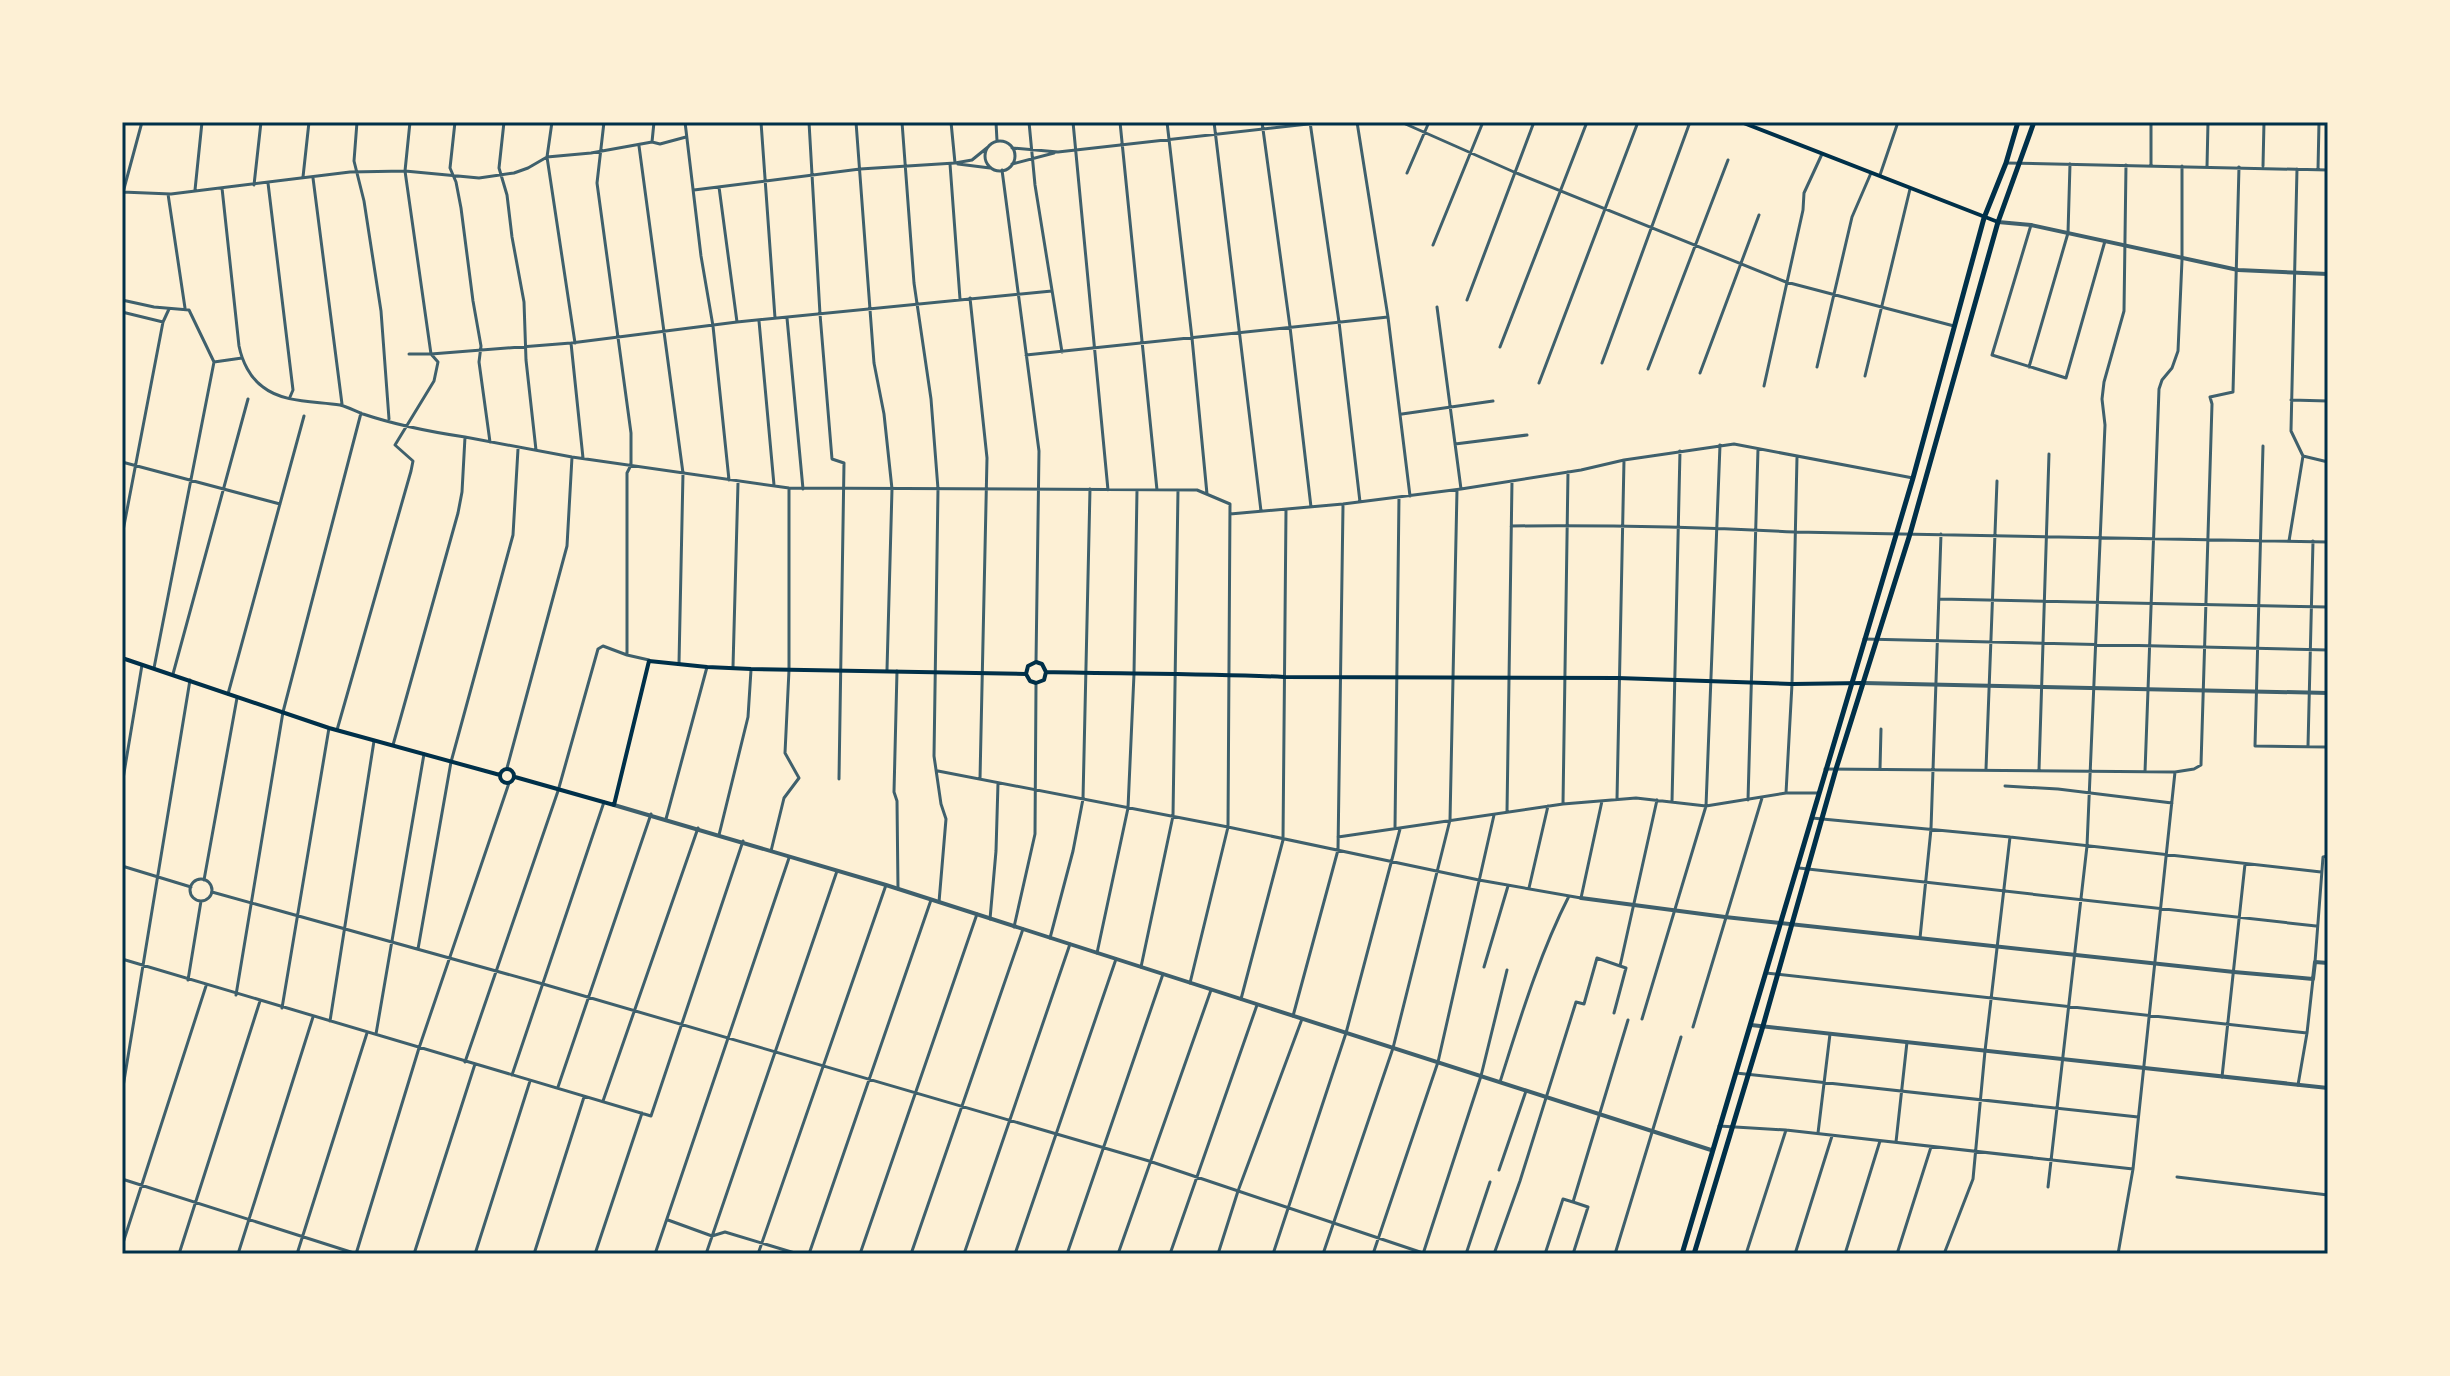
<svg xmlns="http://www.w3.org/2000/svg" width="2450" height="1376" font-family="Commissioner,sans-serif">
  <rect width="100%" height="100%" fill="#fdf0d5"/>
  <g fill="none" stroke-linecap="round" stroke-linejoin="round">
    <path stroke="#3f606c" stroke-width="3" d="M357,122L354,161L364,201L381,311L389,419
      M455,122L450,168L456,182L461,208L473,301L481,346L479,362L490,442
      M504,122L499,168L507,195L512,237L524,302L526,360L536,450
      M552,122L547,157L575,343
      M592,122L604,124
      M604,122L597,183L631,433V465L627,473V655
      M685,122L701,256L713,326L729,480
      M761,122L775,318
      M809,122L820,314L832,459L844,463L839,779
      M856,122L874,363L884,414L892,489L887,670
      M902,122L914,283L931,399L938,489L934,756L941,804L946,819L939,902
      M951,122L955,163
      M996,122L997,141
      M1029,122L1035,185L1062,352
      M1073,122L1108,490
      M1120,122L1157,490
      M1167,122L1192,338L1207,494
      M1214,122L1261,511
      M1262,122L1290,327L1311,507
      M1310,122L1339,322L1360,502
      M1357,122L1388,317L1410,496
      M1401,122L1514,172L1786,282L1954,326
      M985 156a15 15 0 1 1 30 0a15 15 0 1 1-30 0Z
      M652,142L654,122
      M639,146L683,473L679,663
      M1012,148L1058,152L1326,122
      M2006,163L2328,170
      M950,164L960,299
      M958,164L990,168
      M1012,164L1054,153
      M2151,165V122
      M2263,166L2264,122
      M2207,167L2208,122
      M1002,170L1039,451L1036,662
      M2318,170L2319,122
      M1407,173L1429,122
      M1880,175L1898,122
      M303,177L309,122
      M313,178L342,404
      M268,183L293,390L290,397
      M254,185L261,122
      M719,187L737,322
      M222,188L239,346C242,361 250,378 263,387C283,403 315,401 340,405C348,407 355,411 363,414C396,425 431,432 465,437L462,492L458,513L393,745
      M195,190L202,122
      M694,190L860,169L955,163L972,160L988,147
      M122,192L171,194L350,172L405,171L479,178L514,173L528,168L547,157L591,153L652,142L660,144L686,137
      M168,194L185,308
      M122,196L142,122
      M2031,225L1992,355L2066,378L2105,241
      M1433,245L1483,122
      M970,298L987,458L980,779
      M122,300L154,307L189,310L214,362L154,668
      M1467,300L1534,122
      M1437,307L1461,489
      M122,312L163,322L169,309
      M787,318L803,489
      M759,321L774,485
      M571,343L583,458
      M1500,347L1587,122
      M409,354H431L571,343L737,322L1052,291
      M1026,355L1388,317
      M214,362L242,358
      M1602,363L1690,122
      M1817,367L1852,217L1871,173
      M2029,367L2068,233L2070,164
      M1648,369L1728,160
      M1700,373L1759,215
      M1865,376L1910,189
      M1539,383L1638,122
      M1764,386L1803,210L1804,193L1822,154
      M2291,400L2328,401
      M1402,414L1493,401
      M465,437L572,457L789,488L1197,490L1230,504L1228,827L1190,983
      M1455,444L1527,435
      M2263,446L2255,746L2328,747
      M2303,456L2328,462
      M122,462L280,504
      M1230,514L1343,504L1461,489L1581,470L1624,460L1734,444L1913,478
      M1511,526C1606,525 1700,527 1795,532L2328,542
      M122,536L163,322
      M2289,541L2303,456L2291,431L2297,169
      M1940,599L2328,607
      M1864,639L2328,650
      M733,667L738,483
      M897,671L894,792L897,801L898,889
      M173,674L248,399
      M228,694L304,416
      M337,730L411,471L413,461L395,445L434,381L438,362L431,354L405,171L410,122
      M2308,746L2313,541
      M507,768L567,546L572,457
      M1825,769L2175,772L2194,769L2201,765L2212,404L2210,397L2233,392L2239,167
      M1880,769L1881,729
      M1986,769L1997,481
      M2039,770L2049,454
      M938,771L1228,827L1479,880L1581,898L1602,801
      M2145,772L2159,389L2162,380L2172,368L2178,351L2182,260V166
      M122,785L142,665
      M2005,786L2058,789L2172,803
      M1786,793L1792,684L1797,457
      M1617,799L1624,460
      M1748,800L1758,449
      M1672,802L1680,451
      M1563,804L1568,472
      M1507,812L1512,481
      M1812,818L2010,837L2321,872
      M666,819L707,667
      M1395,828L1399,497
      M719,835L748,717L751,670
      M1338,837L1563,804L1636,798L1706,806L1786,793H1818
      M771,851L784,798L799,778L785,753L789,670V488
      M122,866L191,887
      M1799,868L2316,926
      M190 890a11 11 0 1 1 22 0a11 11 0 1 1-22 0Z
      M204,880L237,698
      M1529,888L1548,806
      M212,892L543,984L1149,1161L1423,1253
      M990,919L996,851L998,783
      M1014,927L1035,834L1036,685
      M1050,938L1073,851L1083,799L1090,489
      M1920,938L1931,829L1941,534
      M418,949L451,762L513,535L518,449
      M1097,953L1128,808L1134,674L1137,490
      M122,959L651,1116L743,841
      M2315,962L2323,857L2328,856
      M1141,967L1173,816L1178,490
      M1484,967L1508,886
      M1766,973L2307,1033
      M188,980L201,901
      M236,995L283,712L361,413
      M1241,999L1283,840L1286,510
      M282,1008L329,728
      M1614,1013L1626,968L1620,966
      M1293,1016L1338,850L1343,506
      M1642,1019L1706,806L1720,445
      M330,1021L374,741
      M1693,1027L1762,798
      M376,1034L424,754
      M465,1062L558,791L598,649L603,646L627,655L649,660
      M1736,1073L2138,1117
      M512,1075L604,802
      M2222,1077L2245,864
      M1500,1082C1520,1019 1539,955 1569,896
      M2298,1085L2307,1033L2313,979
      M558,1087L651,814
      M122,1093L190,680
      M603,1101L698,828
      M1719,1126L1786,1130L2133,1169
      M1818,1133L1830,1034
      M1896,1142L1907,1042
      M1499,1170L1526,1091
      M2177,1177L2328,1195
      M122,1179L357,1254
      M2048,1187L2087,846L2105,425L2102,399L2104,382L2124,311L2126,165
      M1573,1202L1588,1207L1573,1254
      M668,1220L712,1236L725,1232L798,1254
      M122,1246L206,986
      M179,1254L260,1001
      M238,1254L313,1017
      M297,1254L367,1033
      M356,1254L419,1048L509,783
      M414,1254L475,1064
      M475,1254L530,1081
      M534,1254L584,1097
      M595,1254L642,1113
      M655,1254L789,858
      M706,1254L837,871
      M758,1254L886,885
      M809,1254L931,900
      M860,1254L977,914
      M911,1254L1023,929
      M964,1254L1070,944
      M1015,1254L1116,959
      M1067,1254L1163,974
      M1118,1254L1211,990
      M1170,1254L1257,1005
      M1218,1254L1238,1191L1302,1019
      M1273,1254L1346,1033L1400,829
      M1323,1254L1393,1048L1450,820L1457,490
      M1373,1254L1438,1062L1494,815
      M1423,1254L1481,1076L1507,970
      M1466,1254L1490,1182
      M1494,1254L1520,1181L1576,1002L1584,1004L1597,958L1620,966L1657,800
      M1545,1254L1563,1199L1573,1202L1628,1020
      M1615,1254L1681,1037
      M1746,1254L1786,1130
      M1795,1254L1832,1136
      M1845,1254L1880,1141
      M1897,1254L1931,1147
      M1944,1254L1973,1179L1985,1051L2010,837
      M2118,1254L2133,1169L2175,772"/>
    <path stroke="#3f606c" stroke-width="4" d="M1998,222L2031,225L2238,270L2328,274
      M1863,683L2328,693
      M614,805L886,885L1711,1150
      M1581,898L1725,917L2234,972L2313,979L2315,962L2328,963
      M1751,1025L2328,1088"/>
    <path stroke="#003049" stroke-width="4" d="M1741,122L1998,222
      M122,658L329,728L500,775
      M1026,674L1028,666L1036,662L1042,664L1046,672C1126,674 1205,673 1284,677L1618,678L1792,684L1863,683
      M500 776a7 7 0 1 1 14 0a7 7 0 1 1-14 0Z
      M515,777L614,805L649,661L707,667L751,669L1026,674L1030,681L1036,683L1044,680L1046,672"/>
    <path stroke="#003049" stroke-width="5" d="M1682,1254L1913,478L1984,218L2006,163L2018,122
      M1694,1254L1763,1026L1836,769L1910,534L1998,222L2034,122"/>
  </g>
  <rect width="2450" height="1376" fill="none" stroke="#fdf0d5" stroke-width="248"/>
  <rect x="124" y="124" width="2202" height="1128" fill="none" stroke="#003049" stroke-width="3"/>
</svg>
